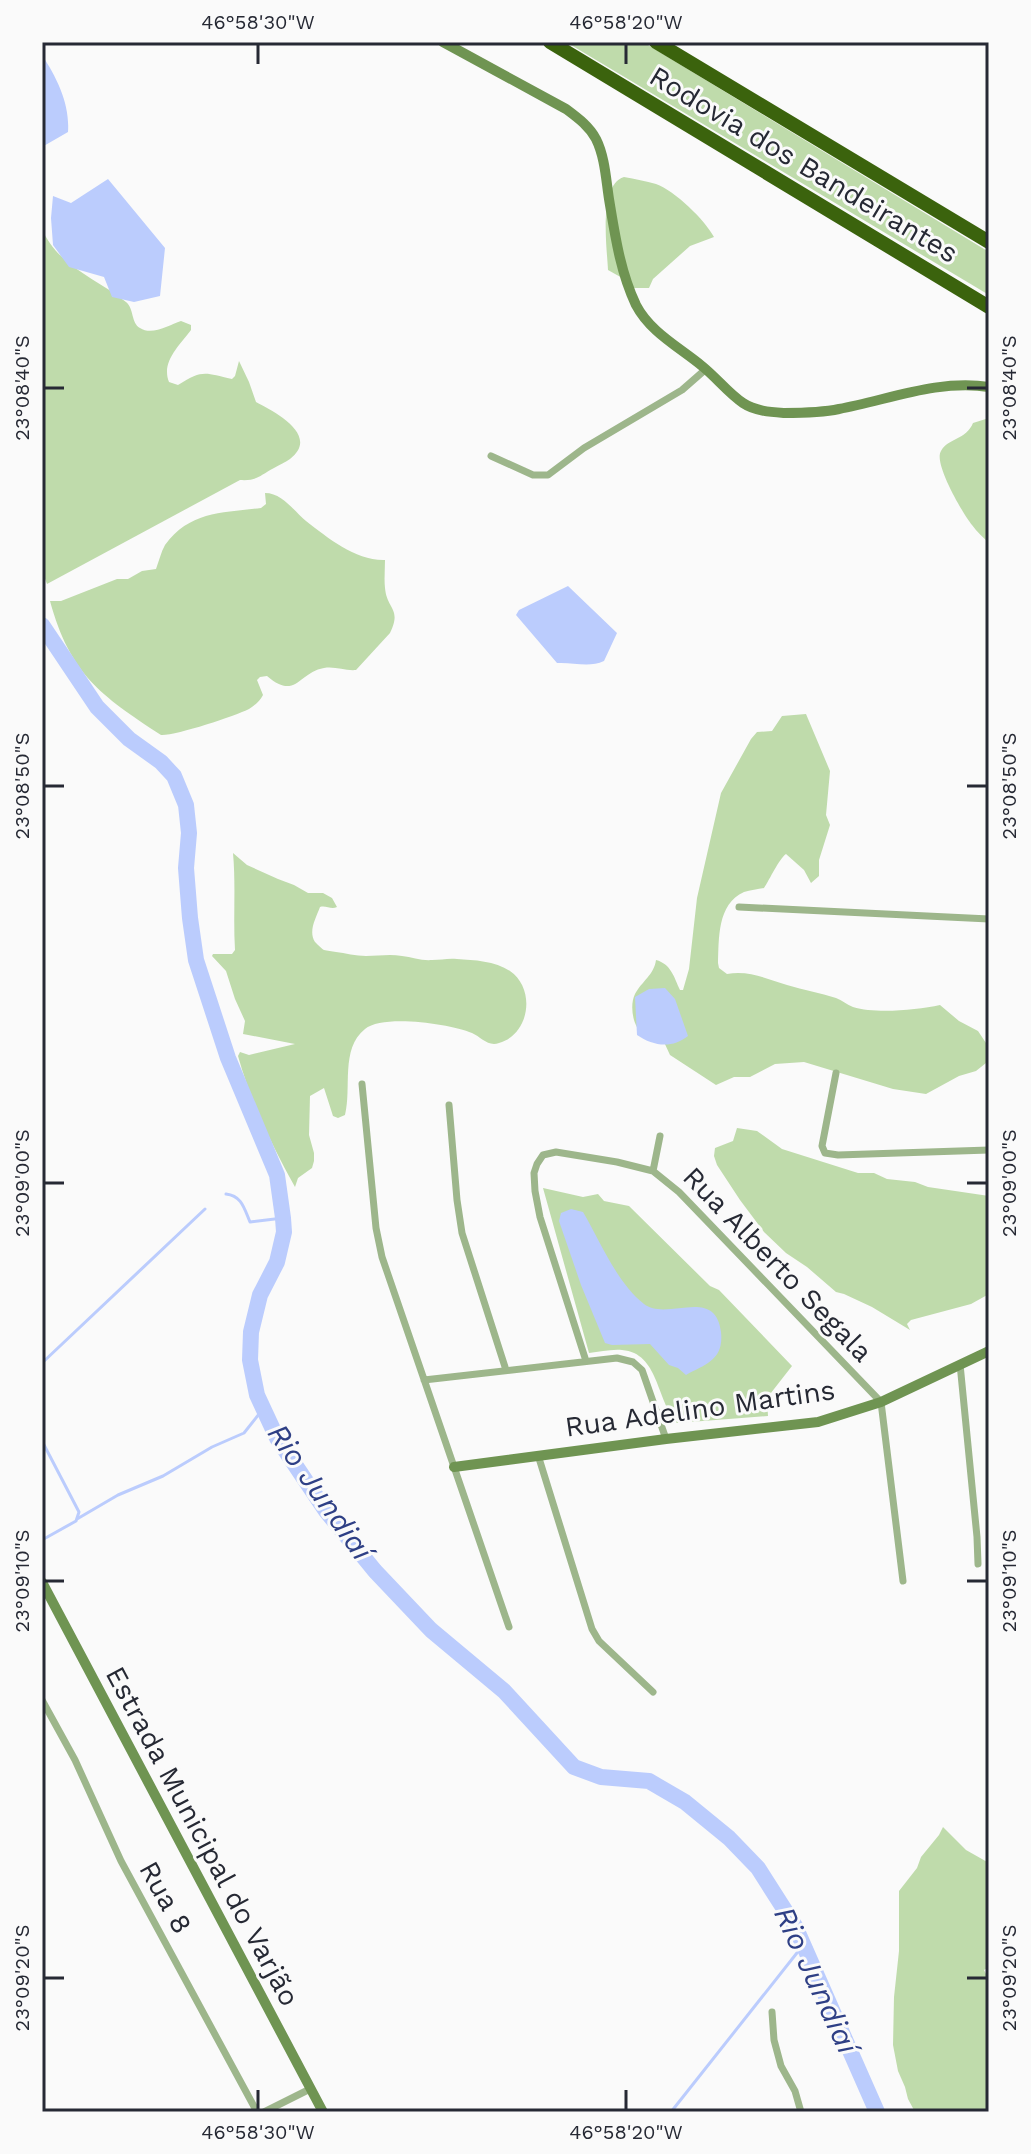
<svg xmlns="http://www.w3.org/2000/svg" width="1031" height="2154" font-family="'Work Sans',sans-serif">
  <rect width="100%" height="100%" fill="#fafafa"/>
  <path fill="#bfdbab" d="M566,42H643L989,252V295Z
    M624,177C635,179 646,181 656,184C675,191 705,220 714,237L690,246L653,279L649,288H632L624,279L608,270C607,248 598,185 624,177Z
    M42,229C58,266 96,278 126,302C134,308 131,323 140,328C152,336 169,325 181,321L191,325V330C179,346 161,362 169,382L178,385C203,369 205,373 232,379L235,376L239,361L249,382L256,402C273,411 321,435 290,459C286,462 279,465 274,468C259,476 257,481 240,480L47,584L42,571Z
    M989,418V543C983,537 977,532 972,525C963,514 933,463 941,451C948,438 966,440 973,423Z
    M265,493C282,493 293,510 306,521C328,538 356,561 385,560C385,569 384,579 385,588C387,610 402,608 390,633L356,670C345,671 335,666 324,668C299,672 296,701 267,676L260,677L257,680L263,695C260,701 255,705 249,709C235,716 175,736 161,735C100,695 70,674 50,601H61L117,579H128L142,571L156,569C159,561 161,552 165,545C190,511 223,513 261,508L266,504Z
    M806,714L830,771L826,815L830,825L819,860V876L811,883L804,870L786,854C779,859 770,879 764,888C758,889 750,890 744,892C717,904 719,939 718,963L719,968L727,974C749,970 767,979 787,985C804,990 820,993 836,998C842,1000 847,1005 853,1007C876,1014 916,1010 940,1005L959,1021L978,1031L986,1043L989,1056L986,1063L976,1071L959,1076L926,1094L893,1089L804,1062L775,1064L750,1077H734L716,1085L670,1055L664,1042C659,1040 650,1039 645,1036C633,1029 629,1006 635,994C642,981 654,975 656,960C671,964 674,977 680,990H683L689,969L697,898L721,793L751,739L757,732L772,731L782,716Z
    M233,853L247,865L278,879L294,885L308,893H323L332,898L337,907C331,910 326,905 320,907C316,918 308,931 315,942C316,943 322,949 324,950C327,951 332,951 336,952C345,953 356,956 366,956C378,956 390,954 402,956C412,957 422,961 432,960C441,960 448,958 457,959C474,960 495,961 510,971C536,989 530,1034 499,1043C488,1047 481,1037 472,1033C450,1024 383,1014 365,1029C340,1049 352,1088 345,1115L338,1118L333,1116L324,1088L310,1096L309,1135L314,1153V1161L312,1168L298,1178L295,1187C272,1145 251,1103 238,1056L240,1052L249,1055L295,1044L243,1034L245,1021L235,999L226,971L212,956L213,954H232L235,950C233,918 236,886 233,853Z
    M737,1128L757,1131L782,1149L858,1173H874L887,1179L915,1182L928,1187L989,1196V1294L971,1304L911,1320L907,1324L910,1330L872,1307L844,1294L836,1292L807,1267L786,1253L764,1232L740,1200L717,1165L714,1156L715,1148L733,1141Z
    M543,1188L583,1197L598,1194L604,1201L629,1206L710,1286L719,1290L792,1366L767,1398L768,1416L677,1423C656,1400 659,1353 622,1350C611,1349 600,1352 589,1353Z
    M943,1827L966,1850L989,1863V1967L984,1970L989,1980V2112H915L908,2099L905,2087L898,2071L893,2045L894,1997L899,1951V1891L917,1868L921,1857L939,1835Z"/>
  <path fill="#bbccfd" d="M42,55C57,78 70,104 68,132L42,147Z
    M108,179L165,248L160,296L134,302L112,297L104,277L69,267L53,245L51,218L53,196L71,203Z
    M568,586L617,633L604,661C589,668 573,662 557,663L516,615L519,610Z
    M665,988L675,999L688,1036C672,1049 653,1046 637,1035L635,997L649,989Z
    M571,1209L583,1212C600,1241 617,1283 644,1304C667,1322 715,1285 721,1332C724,1360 706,1364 686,1375L678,1368L669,1365L650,1344L612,1345L605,1343L581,1285L559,1221L561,1213Z"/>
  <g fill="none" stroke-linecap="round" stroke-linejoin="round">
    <path stroke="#bbccfd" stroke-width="3" d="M226,1194C242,1196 244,1208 250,1222L283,1218
      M42,1363L205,1209
      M42,1441L79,1512L76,1521L42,1540
      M77,1519L118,1495L163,1476L212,1447L244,1433L263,1409
      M671,2112L804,1944"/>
    <path stroke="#bbccfd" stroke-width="16" d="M42,625L97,707L129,739L161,762L174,776L186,805L189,833L186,868L190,918L196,960L228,1058L277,1175L283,1218L284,1232L277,1262L260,1295L251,1332L250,1360L257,1395L277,1438L326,1511L375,1571L431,1630L504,1691L574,1767L601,1777L649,1781L685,1802L729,1838L758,1868L795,1926L877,2112"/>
    <path stroke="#9db68b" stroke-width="7" d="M491,456L533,475H548L584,448L682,390L706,369
      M739,907L989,919
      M836,1073L822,1146L825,1153L838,1155L989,1150
      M362,1084L376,1228L382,1257L509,1627
      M449,1105L457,1200L462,1233L506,1370
      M653,1171L660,1136
      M586,1361L540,1217L535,1191L534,1173L537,1164L543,1155L556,1152L617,1162L653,1171L679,1192L881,1402L903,1581
      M960,1364L977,1537L978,1564
      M424,1380L617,1358L633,1362L642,1370L666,1439
      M538,1455L592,1629L599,1641L653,1692
      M42,1700L75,1760L121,1861L257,2112
      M772,2012L774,2040L781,2066L795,2091L801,2112
      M264,2112L310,2089"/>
    <path stroke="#6f9452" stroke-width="10" d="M443,42L566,109C578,118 589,126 596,139C605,157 606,180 609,199C615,235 620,271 636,305C650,332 679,347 702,366C717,378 728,393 743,403C755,411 770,412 784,413C802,413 821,413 839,409C888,400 938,379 989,387
      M454,1467L666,1439L818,1422L881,1402L989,1351
      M42,1582L323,2112"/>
    <path stroke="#3b630d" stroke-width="14" d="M550,42L989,307
      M656,42L989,242"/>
  </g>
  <path fill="none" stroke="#262934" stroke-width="3" d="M258,44V64M626,44V64M44,388H64M967,388H987M44,786H64M967,786H987M44,1183H64M967,1183H987M44,1581H64M967,1581H987M44,1978H64M967,1978H987M258,2090V2110M626,2090V2110"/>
  <g text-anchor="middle" stroke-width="6" stroke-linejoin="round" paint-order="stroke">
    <g font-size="28" fill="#262934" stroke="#fafafa">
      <text transform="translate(804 164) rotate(31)" y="10">Rodovia dos Bandeirantes</text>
      <text transform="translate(778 1264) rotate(46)" y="10">Rua Alberto Segala</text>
      <text transform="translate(700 1408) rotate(-8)" y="10">Rua Adelino Martins</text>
      <text transform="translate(203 1836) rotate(62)" y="10">Estrada Municipal do Varjão</text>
      <text transform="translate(166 1897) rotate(61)" y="10">Rua 8</text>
    </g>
    <g font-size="30" font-style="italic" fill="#2e3f85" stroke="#fafafa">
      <text transform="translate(320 1492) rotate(55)" y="10">Rio Jundiaí</text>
      <text transform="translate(816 1980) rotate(65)" y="10">Rio Jundiaí</text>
    </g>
  </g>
  <rect width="1031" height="2154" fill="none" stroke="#fafafa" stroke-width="88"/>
  <rect x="44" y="44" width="943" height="2066" fill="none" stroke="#262934" stroke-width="3"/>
  <g font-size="20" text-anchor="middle" fill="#262934">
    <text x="258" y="29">46°58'30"W</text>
    <text x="626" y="29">46°58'20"W</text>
    <text transform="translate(22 388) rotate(-90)" y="7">23°08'40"S</text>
    <text transform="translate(1009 388) rotate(-90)" y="7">23°08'40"S</text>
    <text transform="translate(22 786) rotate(-90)" y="7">23°08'50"S</text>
    <text transform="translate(1009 786) rotate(-90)" y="7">23°08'50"S</text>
    <text transform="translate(22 1183) rotate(-90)" y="7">23°09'00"S</text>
    <text transform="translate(1009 1183) rotate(-90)" y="7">23°09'00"S</text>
    <text transform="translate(22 1581) rotate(-90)" y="7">23°09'10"S</text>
    <text transform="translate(1009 1581) rotate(-90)" y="7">23°09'10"S</text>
    <text transform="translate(22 1978) rotate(-90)" y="7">23°09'20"S</text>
    <text transform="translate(1009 1978) rotate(-90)" y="7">23°09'20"S</text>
    <text x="258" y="2139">46°58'30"W</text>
    <text x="626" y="2139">46°58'20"W</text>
  </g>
</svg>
